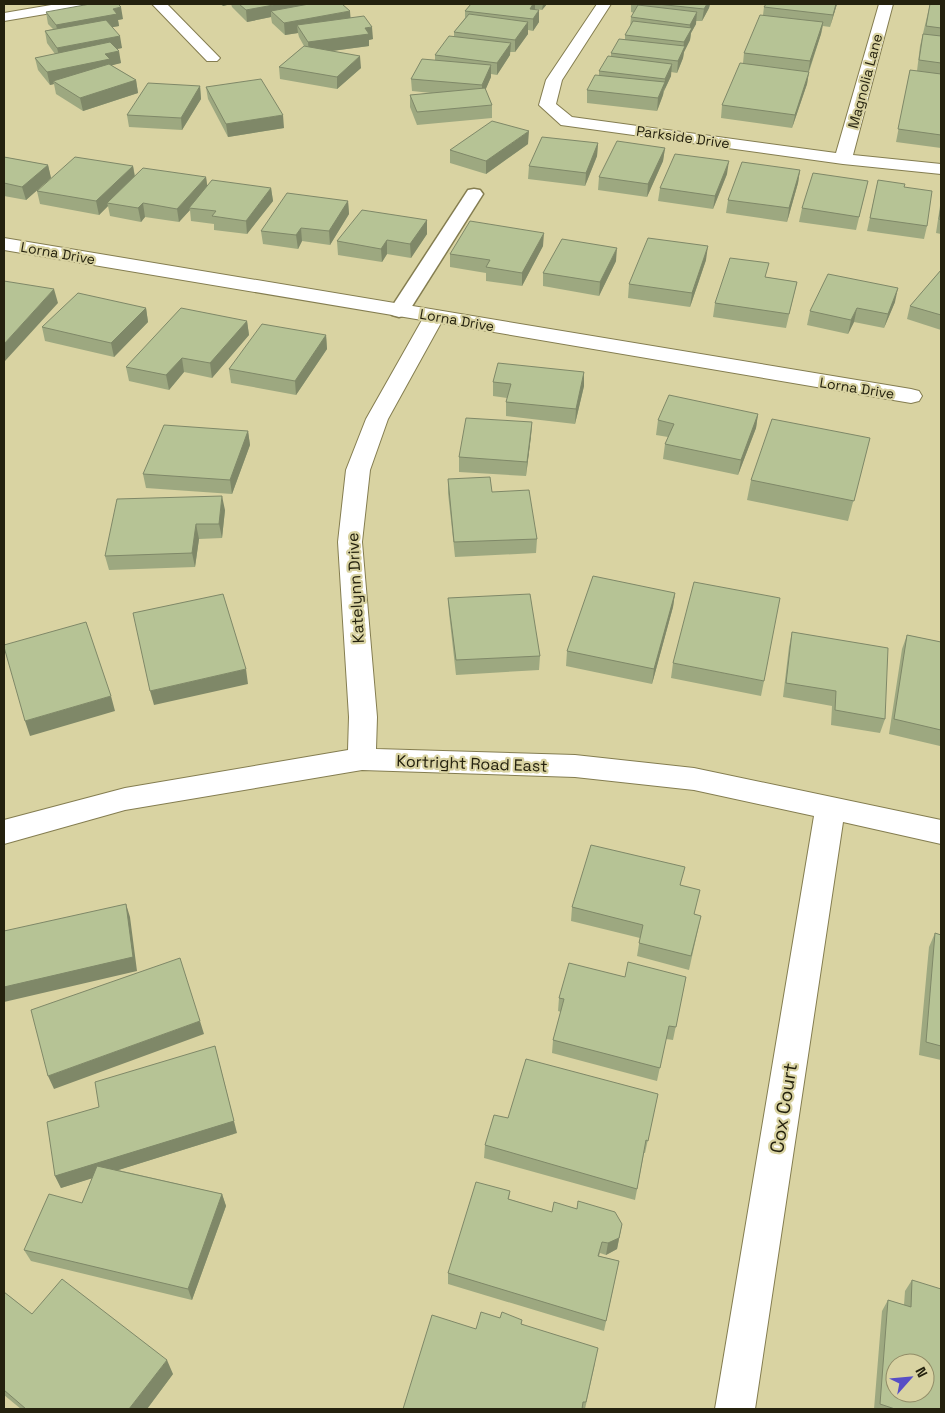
<svg xmlns="http://www.w3.org/2000/svg" width="945" height="1413" font-family="'Space Grotesk',sans-serif">
  <rect width="100%" height="100%" fill="#d9d3a2"/>
  <g fill="none" stroke-linecap="round" stroke-linejoin="round">
    <defs>
      <path id="service" d="M474,189L480,190L483,194L409,311L406,315L399,317L392,315L389,311L468,190Z"/>
      <path id="minor" d="M57,4H88L86,7L81,8L4,21V13Z
        M152,4H167L217,55L220,58L217,61H207Z
        M597,4H611L562,80L556,104L572,117L836,153L879,4H893L853,155L941,164V174L843,164L561,125L539,105L546,80Z
        M4,238L911,389L919,391L922,396L919,401L911,403L441,323L388,419L370,470L362,542L377,717L376,749L575,755L694,768L941,820V844L843,822L755,1409H715L814,816L694,790L575,777L362,770L125,810L4,844V820L125,788L348,750L349,717L338,542L346,470L366,419L422,320L4,250Z"/>
    </defs>
    <use href="#service" stroke="#847d50" stroke-width="3"/>
    <use href="#minor" stroke="#847d50" stroke-width="2"/>
    <use href="#service" fill="#fff" fill-rule="evenodd"/>
    <use href="#minor" fill="#fff" fill-rule="evenodd"/>
  </g>
  <path fill="#9da880" d="M220,4H307L351,18L373,39L369,40V46L332,51L361,68L337,89L280,79L279,67L304,46L299,37L298,33L285,35L272,23L271,17L247,22L232,7L231,4L223,6Z
    M471,4H547L542,10L535,9L539,22L533,31L528,30V34L515,52H510V55L497,75L491,74V77L485,90L492,105V118L417,125L410,107V95L431,93L412,91L411,79L435,60V55L454,36V32L465,18V11Z
    M631,4H710L709,8L702,21H696V24L691,33L690,40L684,52L683,58L677,73L671,72V76L664,91L663,95L657,111L587,103V90L599,75V71L611,56V53L625,39V35L630,27L631,17L634,13L631,12Z
    M837,4L830,27L823,26L821,34L809,72L807,84L792,128L721,118L722,105L743,63L744,53L763,15L764,7Z
    M930,4H941V148L896,142L910,70L917,71L920,46Z
    M46,12L123,19L118,20L119,26L112,27L122,48L117,49L121,63L111,65L136,80L138,93L83,111L56,94L54,84L50,85L38,70L35,58L55,54L47,43L45,31L53,29L48,24Z
    M200,86L201,99L182,130L129,127L127,115Z
    M206,87L284,128L228,137L208,99Z
    M598,143L597,156L585,186L528,179L529,166Z
    M528,144L486,174L450,163V150Z
    M665,148L663,161L647,197L598,190L599,177Z
    M4,157L48,165L51,178L26,200L4,196Z
    M133,166L135,176L206,177L207,186L271,188L273,201L247,234L214,230V224L191,221L190,210L179,222L145,217L141,222L110,216L108,206L99,215L40,204L37,191Z
    M800,170L798,183L787,222L726,213L728,200Z
    M727,174L713,209L658,201L660,188Z
    M878,180L904,187L927,226L924,239L867,231Z
    M868,181L856,230L799,222L802,208Z
    M941,199V234L936,233Z
    M348,201L349,214L330,245L302,241L298,249L263,244L261,231Z
    M427,220V234L411,258L387,254L382,262L338,255L337,241Z
    M543,246L522,286L486,281V273L450,267V254Z
    M706,260L690,307L628,298L629,284Z
    M616,261L599,296L543,286V273Z
    M941,270V330L907,319L910,306Z
    M766,277L797,282L786,328L713,317L715,303Z
    M895,302L884,328L854,322L848,334L807,325L810,311Z
    M146,308L148,322L114,357L45,341L42,327Z
    M247,321L249,335L212,378L184,372L169,390L129,381L126,367Z
    M326,335L327,349L296,395L231,383L229,369Z
    M584,372V386L575,424L506,416V402L507,398L493,396V382Z
    M758,414L756,428L738,475L663,459L665,444L668,437L656,435L658,420Z
    M532,422L531,436L526,476L459,472V457Z
    M248,431L250,445L232,494L146,488L143,474Z
    M870,438L848,521L747,500L751,480Z
    M448,479L492,492L537,539L536,553L455,557L448,493Z
    M225,510L222,538L199,539L195,567L109,570L105,556Z
    M675,593L673,607L652,684L566,666L567,651Z
    M448,598L540,656L539,670L456,675L449,613Z
    M792,632L885,719L880,733L831,725L832,706L783,697L789,647Z
    M907,635L941,642V743L940,746L889,734L902,649Z
    M673,663L764,681L761,696L671,678Z
    M681,885L694,914L701,916L689,970L637,956L640,938L571,921L572,907Z
    M935,933L941,935V1060L919,1055L929,947Z
    M625,977H686L673,1040L666,1039L657,1081L552,1053L553,1040L561,1012L558,1011L559,998Z
    M658,1094L645,1153H644L635,1200L484,1158L485,1145L508,1118Z
    M237,1133L118,1170L222,1194L226,1206L192,1300L31,1261L24,1250L82,1203L92,1178L61,1188L55,1176Z
    M510,1191L509,1199L552,1212L622,1224L617,1249L606,1255L600,1253L599,1256L619,1261L604,1331L448,1284V1273Z
    M912,1280L941,1409H874L882,1311L888,1300L904,1305L905,1291Z
    M4,1292L32,1314L173,1374L147,1409H21L4,1395Z
    M500,1318L522,1324L595,1363L585,1409H403L476,1329Z"/>
  <path fill="#7f8868" d="M222,4H231L223,6Z
    M279,4H307V10L271,11V17L247,22L246,10Z
    M533,4H535V13L530,9Z
    M543,4H547L542,10Z
    M707,4H710L709,8L702,21L704,9Z
    M836,4H837L830,27L833,15Z
    M121,7L123,19L118,20L119,26L59,37L56,25L113,9Z
    M539,10V22L533,31V19Z
    M350,11L351,23L297,25L298,33L285,35L284,23Z
    M697,12L696,24L691,33L690,40L684,52L683,58L677,73L678,61L683,49L684,42L689,33L690,25Z
    M528,22V34L515,52V40Z
    M823,22L821,34L808,73L810,61Z
    M372,27L373,39L369,40V46L309,54L308,42L365,28Z
    M120,36L122,48L60,60L57,48Z
    M511,43L510,55L497,75V63Z
    M119,51L121,63L53,81L54,84L50,85L47,72L105,54Z
    M360,56L361,68L337,89V77Z
    M672,64L671,76L664,91L665,79Z
    M491,65V77L482,98V85Z
    M809,72L807,84L792,128L795,115Z
    M136,80L138,93L83,111L80,98Z
    M665,82L663,95L657,111L658,98Z
    M200,86L201,99L182,130L181,118Z
    M283,115L284,128L228,137L226,124Z
    M529,131L528,144L486,174V161Z
    M598,143L597,156L585,186L586,173Z
    M665,148L663,161L647,197L648,184Z
    M729,161L727,174L713,209L715,196Z
    M48,165L51,178L26,200L22,187Z
    M133,166L135,179L107,203L108,206L99,215L96,201Z
    M800,170L798,183L787,222L789,208Z
    M206,177L208,191L189,208L190,210L179,222L177,209Z
    M271,188L273,201L247,234L246,221Z
    M348,201L349,214L330,245L329,231Z
    M143,203L145,217L141,222L138,208Z
    M427,220V234L411,258L410,244Z
    M301,228L302,241L298,249L296,235Z
    M544,233L543,246L522,286V273Z
    M387,240V254L382,262L381,249Z
    M708,246L706,260L690,307L692,293Z
    M617,248L616,261L599,296L600,282Z
    M898,288L895,302L884,328L888,314Z
    M54,289L58,303L5,361L4,356V344Z
    M146,308L148,322L114,357L111,343Z
    M857,308L854,322L848,334L851,320Z
    M247,321L249,335L212,378L210,363Z
    M326,335L327,349L296,395L295,381Z
    M182,358L184,372L169,390L166,375Z
    M584,372V386L575,424L576,409Z
    M758,414L756,428L738,475L741,460Z
    M532,422L531,436L526,476L527,462Z
    M248,431L250,445L232,494L230,480Z
    M222,496L225,510L222,538L219,524Z
    M196,524L199,539L195,567L192,553Z
    M675,593L673,607L652,684L654,669Z
    M246,669L248,684L154,705L150,691Z
    M111,696L115,711L30,736L25,721Z
    M126,904L130,917L137,971L4,1002V987Z
    M200,1021L204,1034L54,1089L48,1076Z
    M215,1046L237,1133L61,1188L55,1176Z
    M222,1194L226,1206L192,1300L188,1289Z
    M622,1224L617,1249L606,1255L608,1243Z
    M167,1360L173,1374L147,1409H129Z"/>
  <path fill="#b6c395" stroke="#7f8868" fill-rule="evenodd" d="M90,4H118L121,7L113,9L117,14L56,25L46,12Z
    M239,4H279L246,10Z
    M309,4H342L350,11L284,23L271,11Z
    M471,4H533L530,9L539,10L533,19L465,11Z
    M657,4H707L704,9Z
    M766,4H836L833,15L764,7Z
    M930,4H941V28L926,26Z
    M638,5L697,12L690,25L631,17Z
    M469,14L528,22L515,40L454,32Z
    M760,15L823,22L810,61L744,53Z
    M364,16L372,27L365,28L369,34L308,42L297,25Z
    M106,20L120,36L57,48L45,31Z
    M633,21L692,28L684,42L625,35Z
    M923,34L941,36V63L919,60Z
    M449,36L511,43L497,63L435,55Z
    M619,39L685,46L678,61L611,53Z
    M110,42L119,51L105,54L110,59L47,72L35,58Z
    M304,46L360,56L337,77L279,67Z
    M608,56L672,64L665,79L599,71Z
    M422,59L491,65L482,85L411,79Z
    M740,63L809,72L795,115L722,105Z
    M109,64L136,80L80,98L53,81Z
    M910,70L941,74V135L898,129Z
    M595,75L665,82L658,98L587,90Z
    M261,79L283,115L226,124L206,87Z
    M148,83L200,86L181,118L127,115Z
    M485,88L492,105L417,112L410,95Z
    M492,121L529,131L486,161L450,150Z
    M542,137L598,143L586,173L529,166Z
    M617,141L665,148L648,184L599,177Z
    M675,154L729,161L715,196L660,188Z
    M4,157L48,165L22,187L4,183Z
    M75,157L133,166L96,201L37,191Z
    M742,162L800,170L789,208L728,200Z
    M143,168L206,177L177,209L143,203L138,208L107,203Z
    M813,173L868,181L859,217L802,208Z
    M212,180L271,188L246,221L212,216L216,211L189,208Z
    M878,180L905,184L904,187L932,191L927,226L870,218Z
    M287,193L348,201L329,231L301,228L296,235L261,231Z
    M941,206V220L939,219Z
    M362,210L427,220L410,244L387,240L381,249L337,241Z
    M470,221L544,233L522,273L486,267L490,260L450,254Z
    M648,238L708,246L692,293L629,284Z
    M562,239L617,248L600,282L543,273Z
    M730,258L769,263L765,277L797,282L789,314L715,303Z
    M941,270V315L910,306Z
    M828,274L898,288L888,314L857,308L851,320L810,311Z
    M4,281L54,289L4,344Z
    M78,293L146,308L111,343L42,327Z
    M181,308L247,321L210,363L182,358L166,375L126,367Z
    M262,324L326,335L295,381L229,369Z
    M498,363L584,372L576,409L506,402L511,384L493,382Z
    M669,395L758,414L741,460L665,444L674,424L658,420Z
    M466,418L532,422L527,462L459,457Z
    M772,419L870,438L854,501L751,480Z
    M164,425L248,431L230,480L143,474Z
    M490,477L492,492L529,490L537,539L454,542L448,479Z
    M222,496L219,524H196L192,553L105,556L117,499Z
    M593,576L675,593L654,669L567,651Z
    M694,582L780,598L764,681L673,663Z
    M223,594L246,669L150,691L133,613Z
    M530,594L540,656L456,660L448,598Z
    M86,622L111,696L25,721L4,647V645Z
    M792,632L888,648L885,719L835,710L836,691L786,683Z
    M907,635L941,642V730L894,719Z
    M591,845L685,867L680,885L700,890L694,914L701,916L691,956L639,943L643,925L572,907Z
    M126,904L133,957L4,987V931Z
    M935,933L941,935V1046L926,1042Z
    M180,958L200,1021L48,1076L31,1010Z
    M628,962L686,977L676,1027L669,1026L660,1068L553,1040L564,999L559,998L569,963L625,977Z
    M215,1046L234,1121L55,1176L47,1122L99,1107L95,1082Z
    M526,1059L658,1094L648,1141L646,1140L637,1189L485,1145L494,1115L508,1118Z
    M97,1166L222,1194L188,1289L24,1250L49,1194L82,1203Z
    M476,1182L510,1191L508,1199L552,1212L554,1202L577,1209L578,1201L615,1212L622,1224L619,1238L608,1243L602,1242L598,1256L619,1261L606,1321L448,1273Z
    M62,1279L167,1360L129,1409H26L4,1390V1292L32,1314Z
    M912,1280L941,1289V1409H895L880,1404L888,1300L911,1307ZM895,1363H925V1393H895Z
    M481,1312L500,1318L502,1312L522,1320L521,1324L598,1348L586,1402H583L582,1409H403L432,1315L476,1329Z"/>
  <g text-anchor="middle" stroke-width="4.5" stroke-linejoin="round" paint-order="stroke">
    <g font-size="14" fill="#24210e" stroke="#d9d3a2">
      <text transform="translate(865 81) rotate(-75)" y="5">Magnolia Lane</text>
      <text transform="translate(683 137) rotate(8)" y="5">Parkside Drive</text>
      <text transform="translate(58 253) rotate(10)" y="5">Lorna Drive</text>
      <text transform="translate(457 320) rotate(10)" y="5">Lorna Drive</text>
      <text transform="translate(857 388) rotate(9)" y="5">Lorna Drive</text>
    </g>
    <g font-size="16" fill="#24210e" stroke="#d9d3a2">
      <text transform="translate(355 588) rotate(-93)" y="6">Katelynn Drive</text>
      <text transform="translate(472 763) rotate(2)" y="6">Kortright Road East</text>
    </g>
    <g font-size="19" fill="#24210e" stroke="#d9d3a2">
      <text transform="translate(783 1108) rotate(-81)" y="7">Cox Court</text>
    </g>
  </g>
  <rect width="945" height="1413" fill="none" stroke="#24210e" stroke-width="10"/>
  <g transform="translate(910 1378) rotate(63)"><circle r="24" fill="#d9d3a2" stroke="#918c67"/>
  <path d="M0-4L9 19L0 12L-9 19Z" fill="#574ec6"/>
  <text y="-8" font-size="14" font-weight="bold" text-anchor="middle" fill="#24210e">N</text>
  </g>
</svg>
